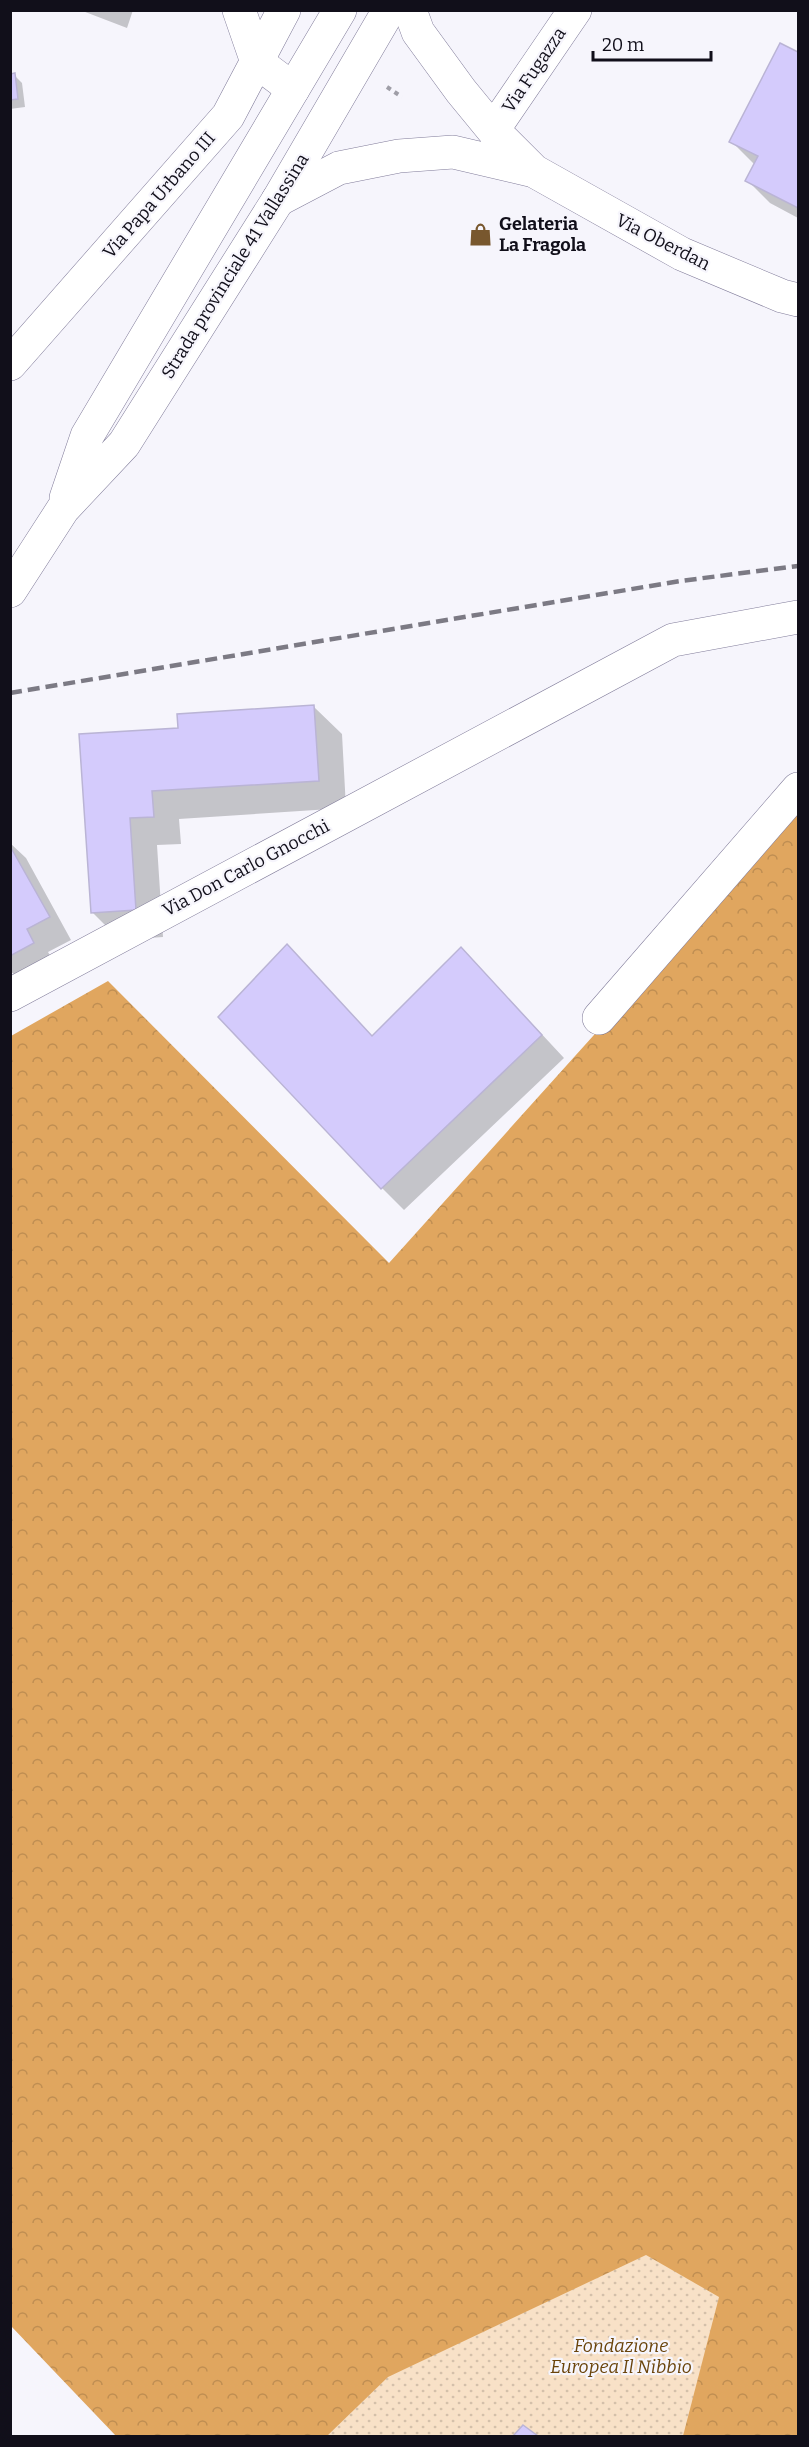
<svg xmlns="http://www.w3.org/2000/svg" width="809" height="2447" font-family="Bitter,serif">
  <defs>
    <pattern id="forest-crowns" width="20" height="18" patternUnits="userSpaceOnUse" patternTransform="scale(1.5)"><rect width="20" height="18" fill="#e0a65f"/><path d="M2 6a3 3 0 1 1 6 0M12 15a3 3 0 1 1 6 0" fill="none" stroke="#bf8e52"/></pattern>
    <pattern id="park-dots" width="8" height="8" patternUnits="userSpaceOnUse" patternTransform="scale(1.5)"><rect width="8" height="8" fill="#f8e1c7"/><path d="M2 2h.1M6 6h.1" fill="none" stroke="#d4c0aa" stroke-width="1.8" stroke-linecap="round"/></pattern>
  </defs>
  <rect width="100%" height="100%" fill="#f6f5fc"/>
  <path fill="url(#forest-crowns)" d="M798,808V2436H116L11,2326V1036L108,981L389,1263Z"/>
  <path fill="url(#park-dots)" d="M646,2255L719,2297L683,2436H327L388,2377Z"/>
  <path fill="#0003" d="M80,10H133L127,28Z
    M781,45L798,54V218L770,203L747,180L754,164L731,141Z
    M10,75H14L22,83L25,107L10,109Z
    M314,707L342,734L346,808L179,819L181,844L157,845L163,937L120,940L92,912L81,735L180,730Z
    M10,843L26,858L71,940L48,952L56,966L25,983L10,971Z
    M483,971L564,1058L404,1210L382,1188L373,1037Z"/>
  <path fill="#d4cbfc" stroke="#bab4d5" stroke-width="1.5" d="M780,43L798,52V208L745,181L758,156L729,142Z
    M15,73L18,99L10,100V74Z
    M314,705L319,781L152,791L154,817L130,818L136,910L91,913L79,734L178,728L177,714Z
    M10,846L50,917L27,929L34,943L10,956Z
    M287,944L372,1036L461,947L542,1035L381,1189L218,1017Z
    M523,2425L538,2436H513Z"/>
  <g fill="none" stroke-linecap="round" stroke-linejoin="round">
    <defs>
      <path id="minor" d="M239,10L257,62L293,89
        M410,10L418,32L461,91L493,130L534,171L682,254L782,296L798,300
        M493,130L575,10
        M278,200L339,168L399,156L453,152L534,171
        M10,364L228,116L284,10
        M10,995L673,640L798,617
        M599,1018L798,789"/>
      <path id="major" d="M66,498L87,436L340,10
        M10,591L63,509L124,444L278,200L389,10"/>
    </defs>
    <use href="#minor" stroke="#817c9a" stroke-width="34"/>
    <use href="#major" stroke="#817c9a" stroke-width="34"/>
    <path stroke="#9f9ea7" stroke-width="4" stroke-dasharray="4.5 4.5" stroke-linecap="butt" d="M387,87L402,97"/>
    <use href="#minor" stroke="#fff" stroke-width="33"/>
    <use href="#major" stroke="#fff" stroke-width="33"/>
    <path stroke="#7c7a84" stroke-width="4.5" stroke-dasharray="12 6" stroke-linecap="butt" d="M10,693L680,581L798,566"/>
  </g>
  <defs>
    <symbol id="shop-bare" viewBox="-9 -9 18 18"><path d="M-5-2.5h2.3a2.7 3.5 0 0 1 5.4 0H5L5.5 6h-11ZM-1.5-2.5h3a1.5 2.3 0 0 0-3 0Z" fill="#78572e" stroke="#f6f5fc" stroke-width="2.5" paint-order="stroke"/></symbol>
  </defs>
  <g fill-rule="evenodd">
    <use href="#shop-bare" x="464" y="218" width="33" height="33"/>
  </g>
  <g text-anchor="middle" stroke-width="4.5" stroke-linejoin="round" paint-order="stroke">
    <g font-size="18" fill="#110f1a" stroke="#f6f5fc">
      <text transform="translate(534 70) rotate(-56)" y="6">Via Fugazza</text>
      <text transform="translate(159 195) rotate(-49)" y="6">Via Papa Urbano III</text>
      <text transform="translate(663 242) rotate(27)" y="6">Via Oberdan</text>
      <text transform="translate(235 266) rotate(-58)" y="6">Strada provinciale 41 Vallassina</text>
      <text transform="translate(246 868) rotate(-28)" y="6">Via Don Carlo Gnocchi</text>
    </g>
    <g font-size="18" font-weight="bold" fill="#110f1a" stroke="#f6f5fc" text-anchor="start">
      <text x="499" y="230">Gelateria<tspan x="499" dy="21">La Fragola</tspan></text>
    </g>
    <g font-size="18" font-style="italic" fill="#6a440b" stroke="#f6f5fc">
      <text x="621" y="2352">Fondazione<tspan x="621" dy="21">Europea Il Nibbio</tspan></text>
    </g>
  </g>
  <rect width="809" height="2447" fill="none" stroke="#110f1a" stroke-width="24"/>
  <path d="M593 51v9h118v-9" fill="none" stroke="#110f1a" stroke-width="3"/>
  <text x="602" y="51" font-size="18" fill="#110f1a" stroke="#f6f5fc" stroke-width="4.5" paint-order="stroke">20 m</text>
</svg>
